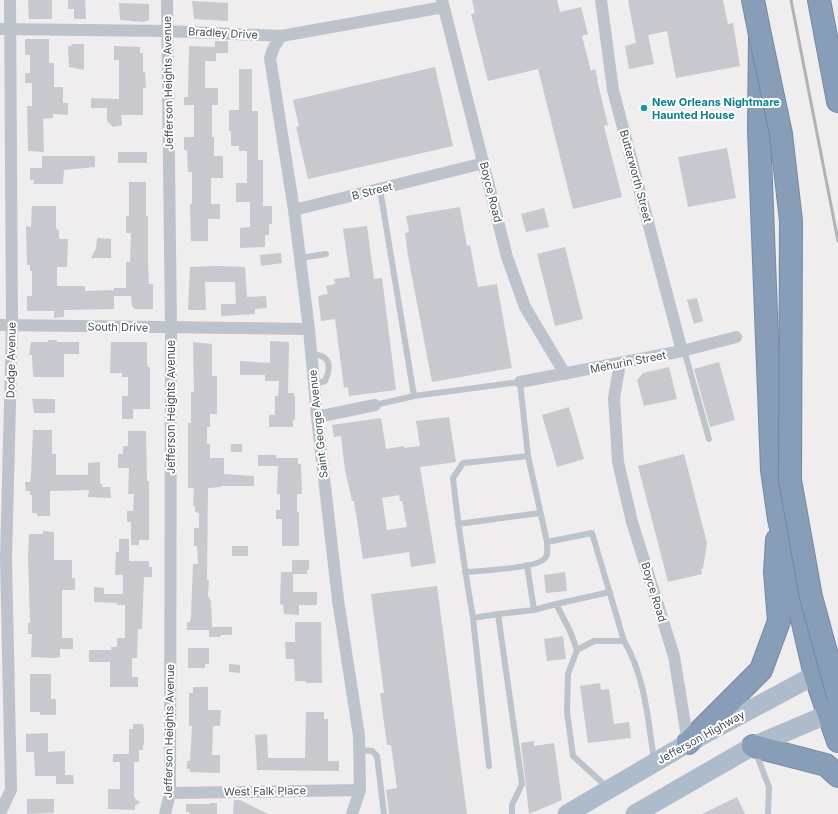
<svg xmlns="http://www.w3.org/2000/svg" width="838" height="814" font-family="Inter,sans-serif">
  <rect width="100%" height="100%" fill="#efeded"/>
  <path fill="#c7c9cf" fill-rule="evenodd" d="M28,0H52V19H29Z
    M68,0H85L86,19H74V9H68Z
    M472,0H557L560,12L581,7L588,34L582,36L591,71L595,69L598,80H597L608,125L604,126L622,197L573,209L538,69L488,81L471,14L475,13Z
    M628,0H723L728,24L733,23L740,66L676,78L667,31L648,35L654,64L629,69L625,46L636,43Z
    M192,1L228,3V21L194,19Z
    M119,3L149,4V20L143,22L120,20Z
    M25,39H49V63H54V87H63V103H68V115L53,114V118L43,119L44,152L28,151L27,106H32V83H25V73H30V55H25Z
    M215,41H228V53H216V61H205V88H218V105H212V137H214V156H223V178H211V204H220V219H208V241H191L190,204H192V172H188L187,150H184V137H194V105H184V97H188L189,46L215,47Z
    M71,44H84V70L69,67L68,46H72Z
    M114,46L140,47V53H143V72H145L146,88H143V115H121L122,125L113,127L107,121V108H91V98L119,99V60H114Z
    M435,67L453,146L308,179L296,127L299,126L293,100Z
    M239,69H252V111H258V160H263V206H272V224H269V235H265V247L240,248V228L250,227V202H236V183H247V151H239V146H231V131H229V110H239Z
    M727,148L736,198L688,207L678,157Z
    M118,152H147V163H118Z
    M42,156H95V167L64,170L63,184H33L34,180H30V168H42Z
    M129,182H146V216H148V264L149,284H153V309H134V307H132L131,296H114V288H126V262H130L131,233H126V216H129Z
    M32,206H56V227L57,230H59V239H68L67,267H57V286H85V291L114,290V309L64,310V317L54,318V311H27V296H32V271H30V265H27L26,226L31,227Z
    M460,207L467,246L470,245L478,287L497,284L512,368L432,382L408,256L405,233L409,232L406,216Z
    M544,208L549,227L526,232L521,214Z
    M367,226L374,279L382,278L396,390L349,396L348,387L344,388L335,319L321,321L318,296L328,294L326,286L335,284L334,279L350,277L343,229Z
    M97,238L111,239V258H91L96,248Z
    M565,247L583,319L555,326L537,254Z
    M281,253L282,263L261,266L260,255Z
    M218,266L245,267L247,297L266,296L267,308L255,309V314L221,316V304H236L235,282H205L206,310H188L190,267Z
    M697,298L703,321L694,324L687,300Z
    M48,340H57V342H79V354H64V377H34L33,374L32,355H29L31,342H48Z
    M270,341L289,342L288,393H294L295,398V420H293V427H269V415H275V396H278L279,381H265V375H240V361L270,363Z
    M111,342H147V363L148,367H150V409H133V419H122V396H128V377H122V373H110Z
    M193,342L212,344V376H217V414H210V427H207V444H210V458H224V474L254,476V486H221V487L208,488L207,580H209L208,596L211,601L212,627H232V635H221L220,637H209V630H187V622H190L191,616L193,564H198L197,546H194V528H199V513L195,512V506H193L194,488H188V423H191V392H194Z
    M719,362L735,420L710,427L694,369Z
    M669,367L677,399L644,406L637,380L643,373Z
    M32,399H55V413H34Z
    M569,407L584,459L557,467L542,415Z
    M449,417L456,462L420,467L436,563L411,567L409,552L363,559L354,501H352L345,470L341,436L334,437L332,425L381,418L386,449L404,446V448L420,446L416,421ZM399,495L400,501H402L407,527L387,530L382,498Z
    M33,430H52V454H56V475H88V463L100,462V484H102V487H110L111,498L88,497L89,490L50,491V516H37V513H32V495H30V491H26L25,482H30L31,476Z
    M128,431H146L147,481H149V540H139V545H131V522H127V511H133L134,494H128L129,468H118V454H123V446H128Z
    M231,444H242V452H231Z
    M684,454L707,543L703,568L701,569L702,574L668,582L638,466Z
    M258,455H276V458H298V464H301L302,494H297V512H299V546H282V519H276V510H280V494H277L278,466H258Z
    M43,531L54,532V560H72V578H75V590H62V638H73V649H60V657L55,658L31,657L32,634H28V623H30L28,556L29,534H43Z
    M119,539H129V561H149V567H152V577H144L142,629H138L137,658H132V677H138V687H110V662H89V650H111V647H117V638H125V605H117V603L94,602V587L104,588V594H123V575H115L116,552H119Z
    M232,546H248V556H232Z
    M292,560H309V570H307V574H293V592H317V605H299V615L284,614L283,605L280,604L281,572H292Z
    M565,572L567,591L546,593L544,575Z
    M437,586L467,814H389L386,790L397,788L391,745H387L380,693H384L371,594Z
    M295,622H321L322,683H306V681H295L294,659H286L285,642H295Z
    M563,636L566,659L547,661L544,639Z
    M188,648H209V664H205V668H188Z
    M229,664L240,665V673L229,672Z
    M30,674H51V699H56V715H40V712H30Z
    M600,683L601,690L609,689L614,724L629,722L631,738L588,743L580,686Z
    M193,687H208V710H221L220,726H213L212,755H220V773L190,772V769H187V761H190L192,726H189V693H193Z
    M306,712H324V719H328V761H339V771L257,770L255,735L267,734L268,758H305Z
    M133,724H143L144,729V745H143V750H139V762H134V795L135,799L140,802L135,806V810L108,809V789H120V762H113V754H129V729H133Z
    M48,733V752L65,751V775H73L74,784H56V776H35L34,752H26V734Z
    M534,741V746L554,743L562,800L529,814L521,743Z
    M737,797L745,814H702Z
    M27,799H54V813L27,814Z
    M234,800H240L268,814H233Z
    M211,803H217V814H189V812H186V804H209Z"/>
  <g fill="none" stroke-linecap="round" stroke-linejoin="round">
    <defs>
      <path id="highway" d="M753,0L760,35L759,130L772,470L779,519L815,675L838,741
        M819,0L838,101
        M688,743L761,670L779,621L775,572L777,540
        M753,746L826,765L838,776"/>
    </defs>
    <use href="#highway" stroke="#7388a4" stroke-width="24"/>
    <path stroke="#bcc3cb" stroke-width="6" d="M300,258L326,254
      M684,350L709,439
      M311,354C330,355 332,365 325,381L314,384
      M414,396L520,382L528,456
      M375,405L414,396L380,189
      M458,524L540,513
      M547,542L592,533L624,641
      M465,572C481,571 533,568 543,560C549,556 547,549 547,542L528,456L463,463L453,478C458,525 465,571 473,618
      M534,610L556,604
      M498,614L534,610L527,565
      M577,650L594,641H624C645,676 648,720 654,760
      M360,750L372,751L377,756L384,814
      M756,753L769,787L768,814
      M489,766L473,618L498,614L522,784L512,805V814
      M607,787L573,756L567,712L568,674L577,650L570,631L556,604L610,592"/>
    <path stroke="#bcc3cb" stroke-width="12" d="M442,0L507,257L525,307L565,374
      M601,0L613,90L682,351
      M0,29L167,31L281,36L444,7
      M281,36L274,47L270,58L294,210L309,329L317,417L338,600L359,736L360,790L352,814
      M294,210L484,163
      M0,325L309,329
      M620,363L614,398L618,462L632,522L674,656L688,743
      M520,382L682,351L736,337
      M317,417L375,405
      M170,793L360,790
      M0,813L11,790L6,559L12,325L10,0
      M165,814L170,793L171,329L167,0"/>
    <path stroke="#aebbca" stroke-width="19" d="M567,814L688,743L815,675L828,670
      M635,814L753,746L838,710"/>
    <use href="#highway" stroke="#889db8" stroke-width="22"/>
    <path stroke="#afb2b7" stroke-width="3" d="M791,0L838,241"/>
    <defs>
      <path id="highway-bridge" d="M760,35L781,134L791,221L790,480L811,597L838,696"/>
    </defs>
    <use href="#highway-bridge" stroke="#7388a4" stroke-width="24" stroke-linecap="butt"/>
    <use href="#highway-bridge" stroke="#889db8" stroke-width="22"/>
  </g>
  <circle fill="#0f9aa8" stroke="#fff" stroke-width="1.5" cx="644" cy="108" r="4"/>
  <g text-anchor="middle" stroke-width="4" stroke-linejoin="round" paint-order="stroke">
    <g font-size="11" fill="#474f59" stroke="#fff">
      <text transform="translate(223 33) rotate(3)" y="4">Bradley Drive</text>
      <text transform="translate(168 83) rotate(-91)" y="4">Jefferson Heights Avenue</text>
      <text transform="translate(636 176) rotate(75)" y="4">Butterworth Street</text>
      <text transform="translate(372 191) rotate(-14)" y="4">B Street</text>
      <text transform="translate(491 192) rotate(76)" y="4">Boyce Road</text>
      <text transform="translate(118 327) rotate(1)" y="4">South Drive</text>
      <text transform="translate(11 360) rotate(-89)" y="4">Dodge Avenue</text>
      <text transform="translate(628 362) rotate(-11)" y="4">Mehurin Street</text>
      <text transform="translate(171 407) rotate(-90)" y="4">Jefferson Heights Avenue</text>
      <text transform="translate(318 424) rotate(-96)" y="4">Saint George Avenue</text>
      <text transform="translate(654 592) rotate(73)" y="4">Boyce Road</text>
      <text transform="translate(169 731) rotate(-89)" y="4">Jefferson Heights Avenue</text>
      <text transform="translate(701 737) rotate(-29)" y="4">Jefferson Highway</text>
      <text transform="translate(265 791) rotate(-1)" y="4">West Falk Place</text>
    </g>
    <g font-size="11" font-weight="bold" fill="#0d838f" stroke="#fff" text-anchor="start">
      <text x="652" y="106">New Orleans Nightmare<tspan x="652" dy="13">Haunted House</tspan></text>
    </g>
  </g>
</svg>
